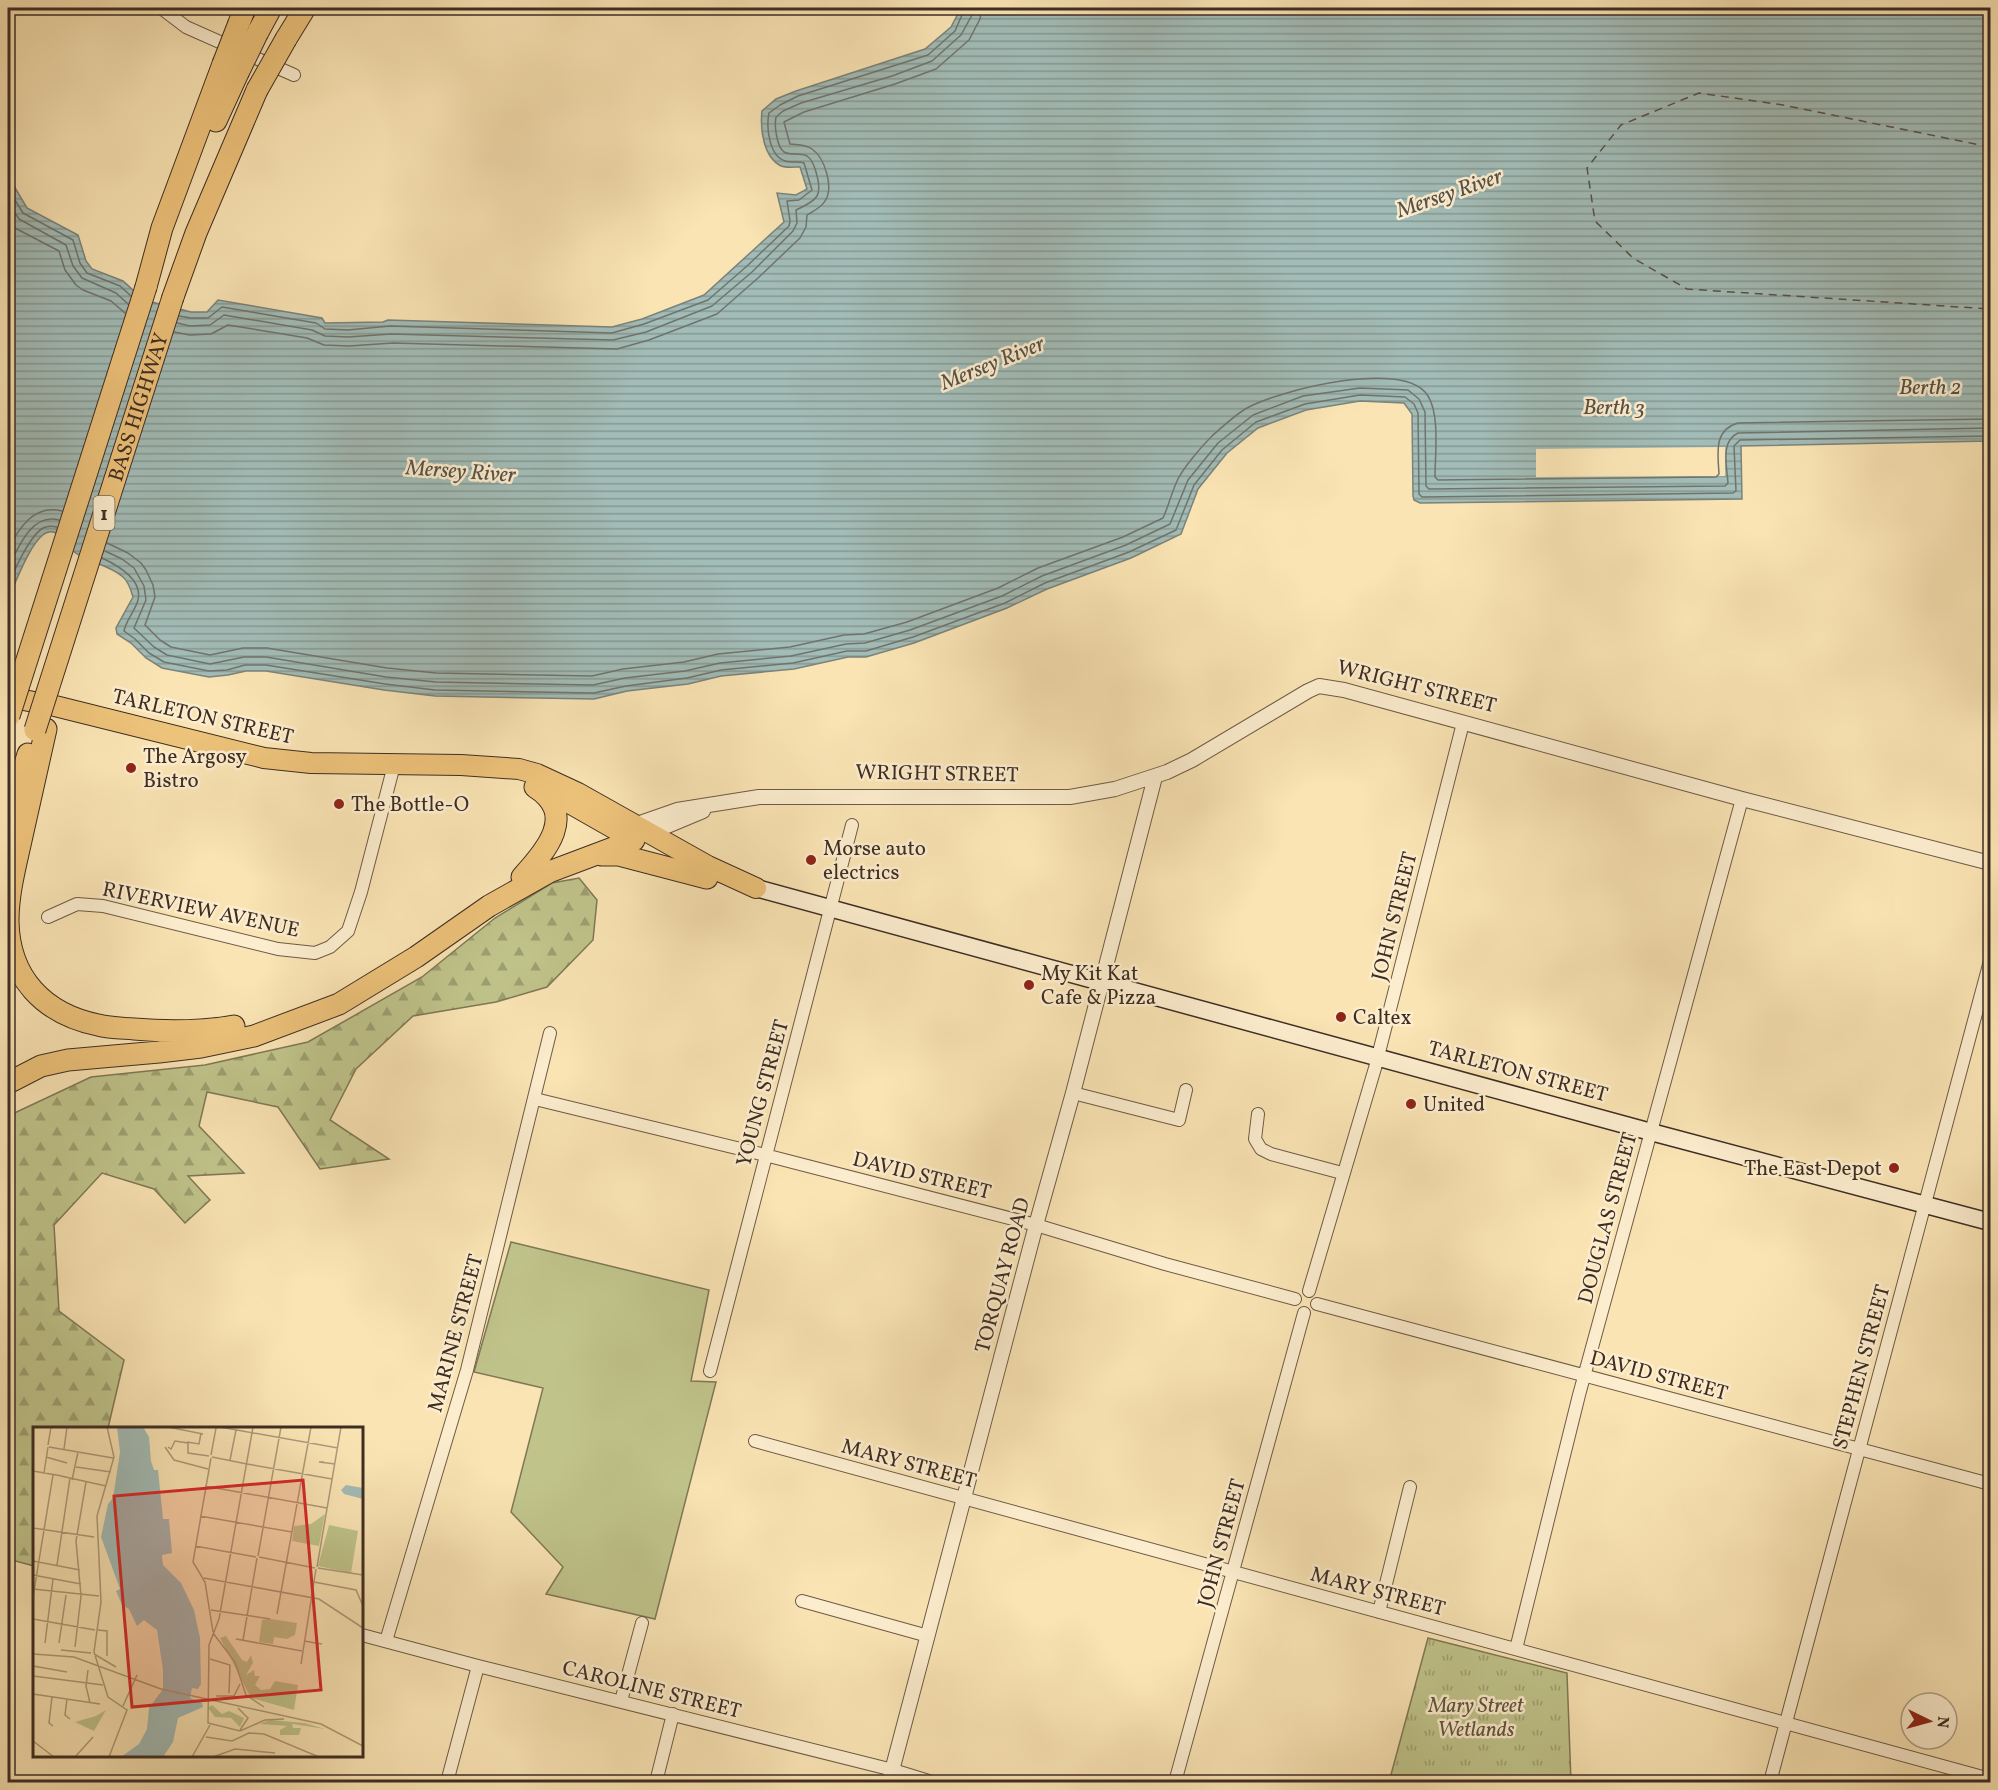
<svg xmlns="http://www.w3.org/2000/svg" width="1998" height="1790" font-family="Vollkorn,serif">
  <defs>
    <pattern id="forest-firs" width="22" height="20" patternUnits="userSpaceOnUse" patternTransform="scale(1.5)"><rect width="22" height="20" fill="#c0c48b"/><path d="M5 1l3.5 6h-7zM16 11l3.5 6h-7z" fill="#9da071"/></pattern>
    <pattern id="park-tufts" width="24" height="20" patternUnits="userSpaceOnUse" patternTransform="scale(1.5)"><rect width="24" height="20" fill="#c0c48b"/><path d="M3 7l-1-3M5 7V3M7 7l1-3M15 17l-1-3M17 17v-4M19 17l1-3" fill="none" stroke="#9da071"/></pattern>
    <pattern id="water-rules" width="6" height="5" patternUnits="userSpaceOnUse" patternTransform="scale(1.5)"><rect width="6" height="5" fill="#a2bcb7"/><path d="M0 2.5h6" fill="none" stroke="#859994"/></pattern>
  </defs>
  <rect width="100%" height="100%" fill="#fae4b4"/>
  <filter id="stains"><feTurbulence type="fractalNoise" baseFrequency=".00333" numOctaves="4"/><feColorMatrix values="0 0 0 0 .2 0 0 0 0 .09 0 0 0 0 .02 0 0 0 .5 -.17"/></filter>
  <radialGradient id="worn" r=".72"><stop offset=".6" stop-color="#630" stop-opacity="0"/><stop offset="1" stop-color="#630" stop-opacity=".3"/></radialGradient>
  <path fill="#c0c48b" stroke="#7f7857" stroke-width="1.5" d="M511,1242L709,1290L691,1381L716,1382L655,1619L546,1594L563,1567L511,1512L543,1388L474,1372Z"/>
  <path fill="url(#forest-firs)" stroke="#7f7857" stroke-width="1.5" d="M579,878L597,900L593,940L547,987L496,1002L413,1016L356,1069L330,1120L389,1159L320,1169L278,1107L207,1092L199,1126L244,1173L188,1176L210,1200L185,1223L154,1189L102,1173L54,1225L59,1311L124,1360L108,1428H34V1566L8,1559V1116L91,1077L205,1065L308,1042L422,977L495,918L552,883Z"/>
  <path fill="url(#park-tufts)" stroke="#7f7857" stroke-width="1.5" d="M1428,1638L1567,1673L1571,1782H1389Z"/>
  <path fill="url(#water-rules)" stroke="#7a837c" stroke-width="1.5" d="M961,8H1990V441L1741,446L1742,499L1420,503L1414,500L1413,496L1412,414L1404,403L1360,401L1306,410L1258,428L1227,453L1198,489L1181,534L1131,558L1047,589L1007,608L914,643L866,657H848L794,669L721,676L688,684L627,691L594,699L435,696L384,690L266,671H246L228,675L209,677L162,668L146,658L131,643L117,634L116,628L133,597C131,590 128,581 123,577C109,564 87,563 73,551C65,544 58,525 44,534C29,545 16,582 8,599V181L14,186L27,208L78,235L86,261L92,269L123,281L144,300L191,312H207L218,300L322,318L325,323L383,322L388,320L612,327L642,319L704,295L784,222L777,193L796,195L807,189L800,167C794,167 786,168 781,166C763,157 760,128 762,111L776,99L796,91L925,49L951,27Z"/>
  <path fill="#fae4b4" d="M1725,447V476L1536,477V449Z"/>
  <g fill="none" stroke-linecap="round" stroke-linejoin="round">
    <path stroke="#70746d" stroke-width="1.5" d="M8,189L23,213L73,240L80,263L87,273L120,286L131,296
      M8,202L19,219L66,245L73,266L82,278L116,293L128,304
      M8,220L15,228L59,251L65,270L76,285L83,290L111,301L125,313
      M179,316L191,318H208L222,307L316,323L325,329L348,330L390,326L612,333L644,324L708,300L747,266L789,226L790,221L787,201L799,200L812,190L804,163C798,161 791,163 785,161C769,156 766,127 769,113L780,105L798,96L928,55L955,31L965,8
      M177,323L190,326L210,325L224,315L312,330L325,336L348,337L391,334L613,340L646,332L712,306L752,272L793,231L797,223L796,210C818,200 823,196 816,172C814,166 813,160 807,156C800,152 791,156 784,152C777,147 774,126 776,117L783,111L801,103L892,76L932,61L961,35L972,15L973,8
      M174,332L190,335L211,334L228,325L307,338L324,345L349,346L393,343L617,349L649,340L717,314L758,278L800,238L806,227L807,215C813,211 821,208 825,201C834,188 825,158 812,149C805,144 797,145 790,144L784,122L804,112L895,84L936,69L969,40L980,19L982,8
      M107,543L128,553L141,563L146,570L153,585L155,597L145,625L160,640L171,647L210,655L243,648H267L387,668L436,673L592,676L623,669L684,662L718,654L790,647L844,635L864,634L907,622L998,588L1038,568L1123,537L1163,518C1169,505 1172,491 1178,479C1184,467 1202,446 1212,436C1222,427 1235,415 1247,408C1280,390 1405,358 1428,396C1440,415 1435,455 1435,477L1438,480L1716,477L1719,474C1718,454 1713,430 1738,423L1990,419
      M8,549C19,528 34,504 62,511
      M105,551L122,559L134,568L144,586L146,600L134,628L154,647L167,655L210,664L244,657H266L386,677L436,682L593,685L625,678L685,671L720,663L791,656L846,644L865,643L910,630L1002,596L1042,576L1126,545L1170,524L1188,480L1218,443L1253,415L1303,396L1360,388L1408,390L1419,399L1425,412L1426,486L1429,489L1725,486L1728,483C1727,467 1720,441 1738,433L1990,428
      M102,558C117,565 143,579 138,600C135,611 126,620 124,631L135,639L149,653L164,662L209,671L227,670L245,665H266L385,684L435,690L594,693L626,686L687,678L721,670L793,663L847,651H866L913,637L1005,603L1045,583L1129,552L1176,530L1194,485L1222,450L1256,422L1305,404L1360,395L1405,397L1414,404L1418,413L1419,494L1422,497L1733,493L1736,491L1734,446L1740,440L1990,436
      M8,568C18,548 31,513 59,520
      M8,585C14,571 29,536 43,528C47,526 53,526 57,527"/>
    <path stroke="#575148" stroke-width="1.5" stroke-dasharray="8 6" stroke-linecap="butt" d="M1990,147L1783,105L1699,93L1621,125L1587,168L1595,221L1633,258L1687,289L1990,309"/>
    <defs>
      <path id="minor" d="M161,8L186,27L294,75
        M48,917L77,904L103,906L278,949L315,953L330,947L348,931L361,892L394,765
        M1073,1093L1179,1120L1186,1090
        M535,1099L765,1155L1036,1225L1165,1264L1295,1299
        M1258,1114L1255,1139L1261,1149L1271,1154L1342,1173
        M1309,1291L1375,1068L1463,723
        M1317,1304L1990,1484
        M710,1371L852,825
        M755,1441L1990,1779
        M802,1601L928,1636
        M1379,1612L1410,1487
        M362,1635L478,1666L893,1770L932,1782
        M386,1641L467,1370L550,1033
        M1516,1649L1579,1395L1742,799
        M621,1701L642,1623
        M447,1782L478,1666
        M656,1782L673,1714
        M1175,1782L1304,1313
        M1770,1782L1990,961"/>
      <path id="tertiary" d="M634,825L677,810L759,797H1070L1115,789L1167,772L1192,760L1308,691L1319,686L1344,690L1742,799L1990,863
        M648,834L703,811
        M889,1782L1036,1225L1073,1093L1155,777"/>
      <path id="secondary" d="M756,888L1651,1132L1990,1222"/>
      <path id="trunk" d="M8,697L55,706L264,758L311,763L461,765L519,769L537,774L578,793L708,866L756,888
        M564,800L629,837"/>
      <path id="motorway" d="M239,23L245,8
        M258,32L271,8
        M286,39L305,8
        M216,121L238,73
        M146,287L162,228L223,64
        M173,297L196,233L257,90
        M46,729C38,765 30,800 22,836C16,864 8,892 8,921C9,978 44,1014 98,1025C110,1028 122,1028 134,1029C168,1032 200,1032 234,1026
        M8,820L28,754
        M602,855H619L707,878
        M522,877C546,851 578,814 535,787
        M8,1083L41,1066L68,1060L159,1052L201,1047L254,1036L339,1004L416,957L489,906L549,872L634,840"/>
    </defs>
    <use href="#minor" stroke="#6d5b47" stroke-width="14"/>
    <use href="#tertiary" stroke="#6d5b47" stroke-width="16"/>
    <use href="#secondary" stroke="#3e2d23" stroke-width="19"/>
    <use href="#trunk" stroke="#3e2d23" stroke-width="22"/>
    <use href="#motorway" stroke="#3e2d23" stroke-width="23"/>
    <use href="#minor" stroke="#fcedce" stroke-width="12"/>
    <use href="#tertiary" stroke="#fcedce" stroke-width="14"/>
    <use href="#secondary" stroke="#fcedce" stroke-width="16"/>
    <use href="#trunk" stroke="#edc27a" stroke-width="20"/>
    <use href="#motorway" stroke="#edc27a" stroke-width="21"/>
    <defs>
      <g id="motorway-bridge">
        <path d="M223,64L239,23"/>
        <path d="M238,73L258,32"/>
        <path d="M257,90L286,39"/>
        <path d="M9,716L146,287"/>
        <path id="s1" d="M35,730L173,297"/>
      </g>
    </defs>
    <use href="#motorway-bridge" stroke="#3e2d23" stroke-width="23" stroke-linecap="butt"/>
    <use href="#motorway-bridge" stroke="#edc27a" stroke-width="21"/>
  </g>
  <g fill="#8f2418" stroke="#fcedce" stroke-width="2">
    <circle cx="131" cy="768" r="6"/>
    <circle cx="339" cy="804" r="6"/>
    <circle cx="811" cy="860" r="6"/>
    <circle cx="1029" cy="985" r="6"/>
    <circle cx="1341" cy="1017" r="6"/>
    <circle cx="1411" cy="1104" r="6"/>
    <circle cx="1894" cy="1168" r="6"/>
  </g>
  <g text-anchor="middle" stroke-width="5" stroke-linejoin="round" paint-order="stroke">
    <rect fill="#fcedce" stroke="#776756" stroke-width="1.5" x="93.5" y="496" width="21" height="34" rx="4.5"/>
    <g font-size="20" font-weight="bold" fill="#3e2d23">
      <text x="104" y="520">1</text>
    </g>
    <g font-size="21" fill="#3e2d23" stroke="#fcedce">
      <text dy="7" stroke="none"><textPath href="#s1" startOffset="339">BASS HIGHWAY</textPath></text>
      <text transform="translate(1417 686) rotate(14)" y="7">WRIGHT STREET</text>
      <text transform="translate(203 716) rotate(13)" y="7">TARLETON STREET</text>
      <text transform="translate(937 773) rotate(1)" y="7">WRIGHT STREET</text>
      <text transform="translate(201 909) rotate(12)" y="7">RIVERVIEW AVENUE</text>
      <text transform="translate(1394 916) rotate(-76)" y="7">JOHN STREET</text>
      <text transform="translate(1518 1071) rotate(15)" y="7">TARLETON STREET</text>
      <text transform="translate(762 1093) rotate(-75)" y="7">YOUNG STREET</text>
      <text transform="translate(922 1175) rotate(14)" y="7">DAVID STREET</text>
      <text transform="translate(1607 1218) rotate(-75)" y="7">DOUGLAS STREET</text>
      <text transform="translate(1002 1275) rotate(-75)" y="7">TORQUAY ROAD</text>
      <text transform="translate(455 1333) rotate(-75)" y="7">MARINE STREET</text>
      <text transform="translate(1861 1367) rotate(-75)" y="7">STEPHEN STREET</text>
      <text transform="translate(1659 1375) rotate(15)" y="7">DAVID STREET</text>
      <text transform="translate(909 1463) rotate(15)" y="7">MARY STREET</text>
      <text transform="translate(1221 1543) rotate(-75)" y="7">JOHN STREET</text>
      <text transform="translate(1378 1591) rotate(15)" y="7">MARY STREET</text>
      <text transform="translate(652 1689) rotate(14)" y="7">CAROLINE STREET</text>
    </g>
    <g font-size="21" fill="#3e2d23" stroke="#fcedce" text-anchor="start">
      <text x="143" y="763">The Argosy<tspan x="143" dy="24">Bistro</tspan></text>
      <text x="351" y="811">The Bottle-O</text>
      <text x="823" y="855">Morse auto<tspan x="823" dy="24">electrics</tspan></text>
      <text x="1041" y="980">My Kit Kat<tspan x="1041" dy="24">Cafe &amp; Pizza</tspan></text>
      <text x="1353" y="1024">Caltex</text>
      <text x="1423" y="1111">United</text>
      <text x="1882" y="1175" text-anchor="end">The East Depot</text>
    </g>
    <g font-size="21" font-style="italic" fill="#5e533d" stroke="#fcedce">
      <text x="1476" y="1712">Mary Street<tspan x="1476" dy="24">Wetlands</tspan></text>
    </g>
    <g font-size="22" font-style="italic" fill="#575148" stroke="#fcedce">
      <text transform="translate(1449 192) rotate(-19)" y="8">Mersey River</text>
      <text transform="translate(992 362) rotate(-22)" y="8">Mersey River</text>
      <text x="1930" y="394">Berth 2</text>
      <text x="1614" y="414">Berth 3</text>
      <text transform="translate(461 470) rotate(4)" y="8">Mersey River</text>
    </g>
  </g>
  <g transform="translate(33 1427)">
    <rect width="330" height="330" fill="#fae4b4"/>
    <path d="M238,192L264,196L262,208L254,212L241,210L240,217L226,215L229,193Z" fill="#c0c48b"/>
    <path d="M193,209L209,233L214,235L218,228L220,236L213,248L221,243L222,249H227L222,258L228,263L237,262L242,254L265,258L261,283L218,271L187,211ZM179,278L189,287L196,284L211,291L207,300L198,291L182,290L175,281ZM73,283L61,304L42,295L63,289ZM237,293L272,296L292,302L259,297L260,301H268L266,308H247V303L254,299L227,297Z" fill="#c0c48b"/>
    <path d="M292,87L286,119L259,114L261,99L278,97ZM296,98L325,104L318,146L285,139Z" fill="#c0c48b"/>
    <path d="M84,0H110L116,10L118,34L121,43H125L130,92H136L139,126L129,128L130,138L148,156L161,183L167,211L168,257L165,262L159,261L157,271L169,276L170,280L145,291L140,315L130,330H88L106,317L114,302L116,281L130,262V243L124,203L111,193L104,199L96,182L89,178L83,164L87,162L68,110L75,77L80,71L87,25ZM313,58L330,61V72L311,67L308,63Z" fill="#a2bcb7"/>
    <path fill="none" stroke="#a2bcb7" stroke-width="3" d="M99,0L100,45L93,100L102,111L114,99L115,17M90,33L97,32L98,16"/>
    <path fill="none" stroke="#af9b7a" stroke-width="1.5" d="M74,0L81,30L64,89L68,175L61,225L75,270L94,283L76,330M135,0L170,7M187,0L305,21M154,15L166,17L168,6M15,18L18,0M16,20L80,31M132,20L141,33L175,42M135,20L138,22L142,14L155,16V26L176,29M31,22L34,0M178,28L183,1M13,30L34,36M179,30L214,37M178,31L160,135L172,155L180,205M197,33L203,3M291,35H286L302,37M214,37L299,52M43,40L78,45M0,44L29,49M11,46L15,20M28,49L73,59M39,53L45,25M172,59L294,81M167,89L259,105M0,101L61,110M162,119L223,130M225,129L248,0M226,130L282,141M0,134L47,143M24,138L37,51M284,140L308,0M285,141L330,148M0,148L48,157M171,151L286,172L330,201M281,155L323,163L330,179M0,162L66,169M0,170L20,48M178,183L237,192M244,187L278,0M0,192L62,203M186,192L220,0M186,192L176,218L175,296L207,304L232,293L251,292M65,203L74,204V229M180,206L202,235L213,268L231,280M203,212L269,224M210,213L224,131M271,214L289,217M12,216L20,152M26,216L33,168M42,220L48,169L43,114L53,55M28,223L58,226M0,227L41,230L128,262L288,297L330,319M61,227L83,240M177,232L197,238L196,266M268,237L283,142M0,239L34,245M55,243L53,259L57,276M0,249L70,258M0,267L67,277M183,269H201L207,257M19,270L16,296L20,299M34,272L32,288L37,292M90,279L104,248M205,281L215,291L207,303M173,310L199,314L216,306L231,307L286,330M0,314L21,330M42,330L60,310M159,330L177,298M180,330L202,322L242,326"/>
    <path fill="#d62828" fill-opacity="0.15" stroke="#d62828" stroke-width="3" d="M270,53L288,263L99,280L81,69Z"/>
    <rect width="330" height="330" fill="none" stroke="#3e2d23" stroke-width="3"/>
  </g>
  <rect width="1998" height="1790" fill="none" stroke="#fae4b4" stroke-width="30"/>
  <rect x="9" y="9" width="1980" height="1772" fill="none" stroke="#3e2d23" stroke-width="3"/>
  <rect x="15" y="15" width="1968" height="1760" fill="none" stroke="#3e2d23" stroke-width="1.5"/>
  <g transform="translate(1929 1721) rotate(95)"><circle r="28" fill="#fcedce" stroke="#b0a08a" stroke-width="1.5"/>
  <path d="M0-4.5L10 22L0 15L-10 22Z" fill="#8f2418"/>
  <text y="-9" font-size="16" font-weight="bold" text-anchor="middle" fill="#3e2d23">N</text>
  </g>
  <rect width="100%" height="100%" filter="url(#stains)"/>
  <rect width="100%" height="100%" fill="url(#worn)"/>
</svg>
